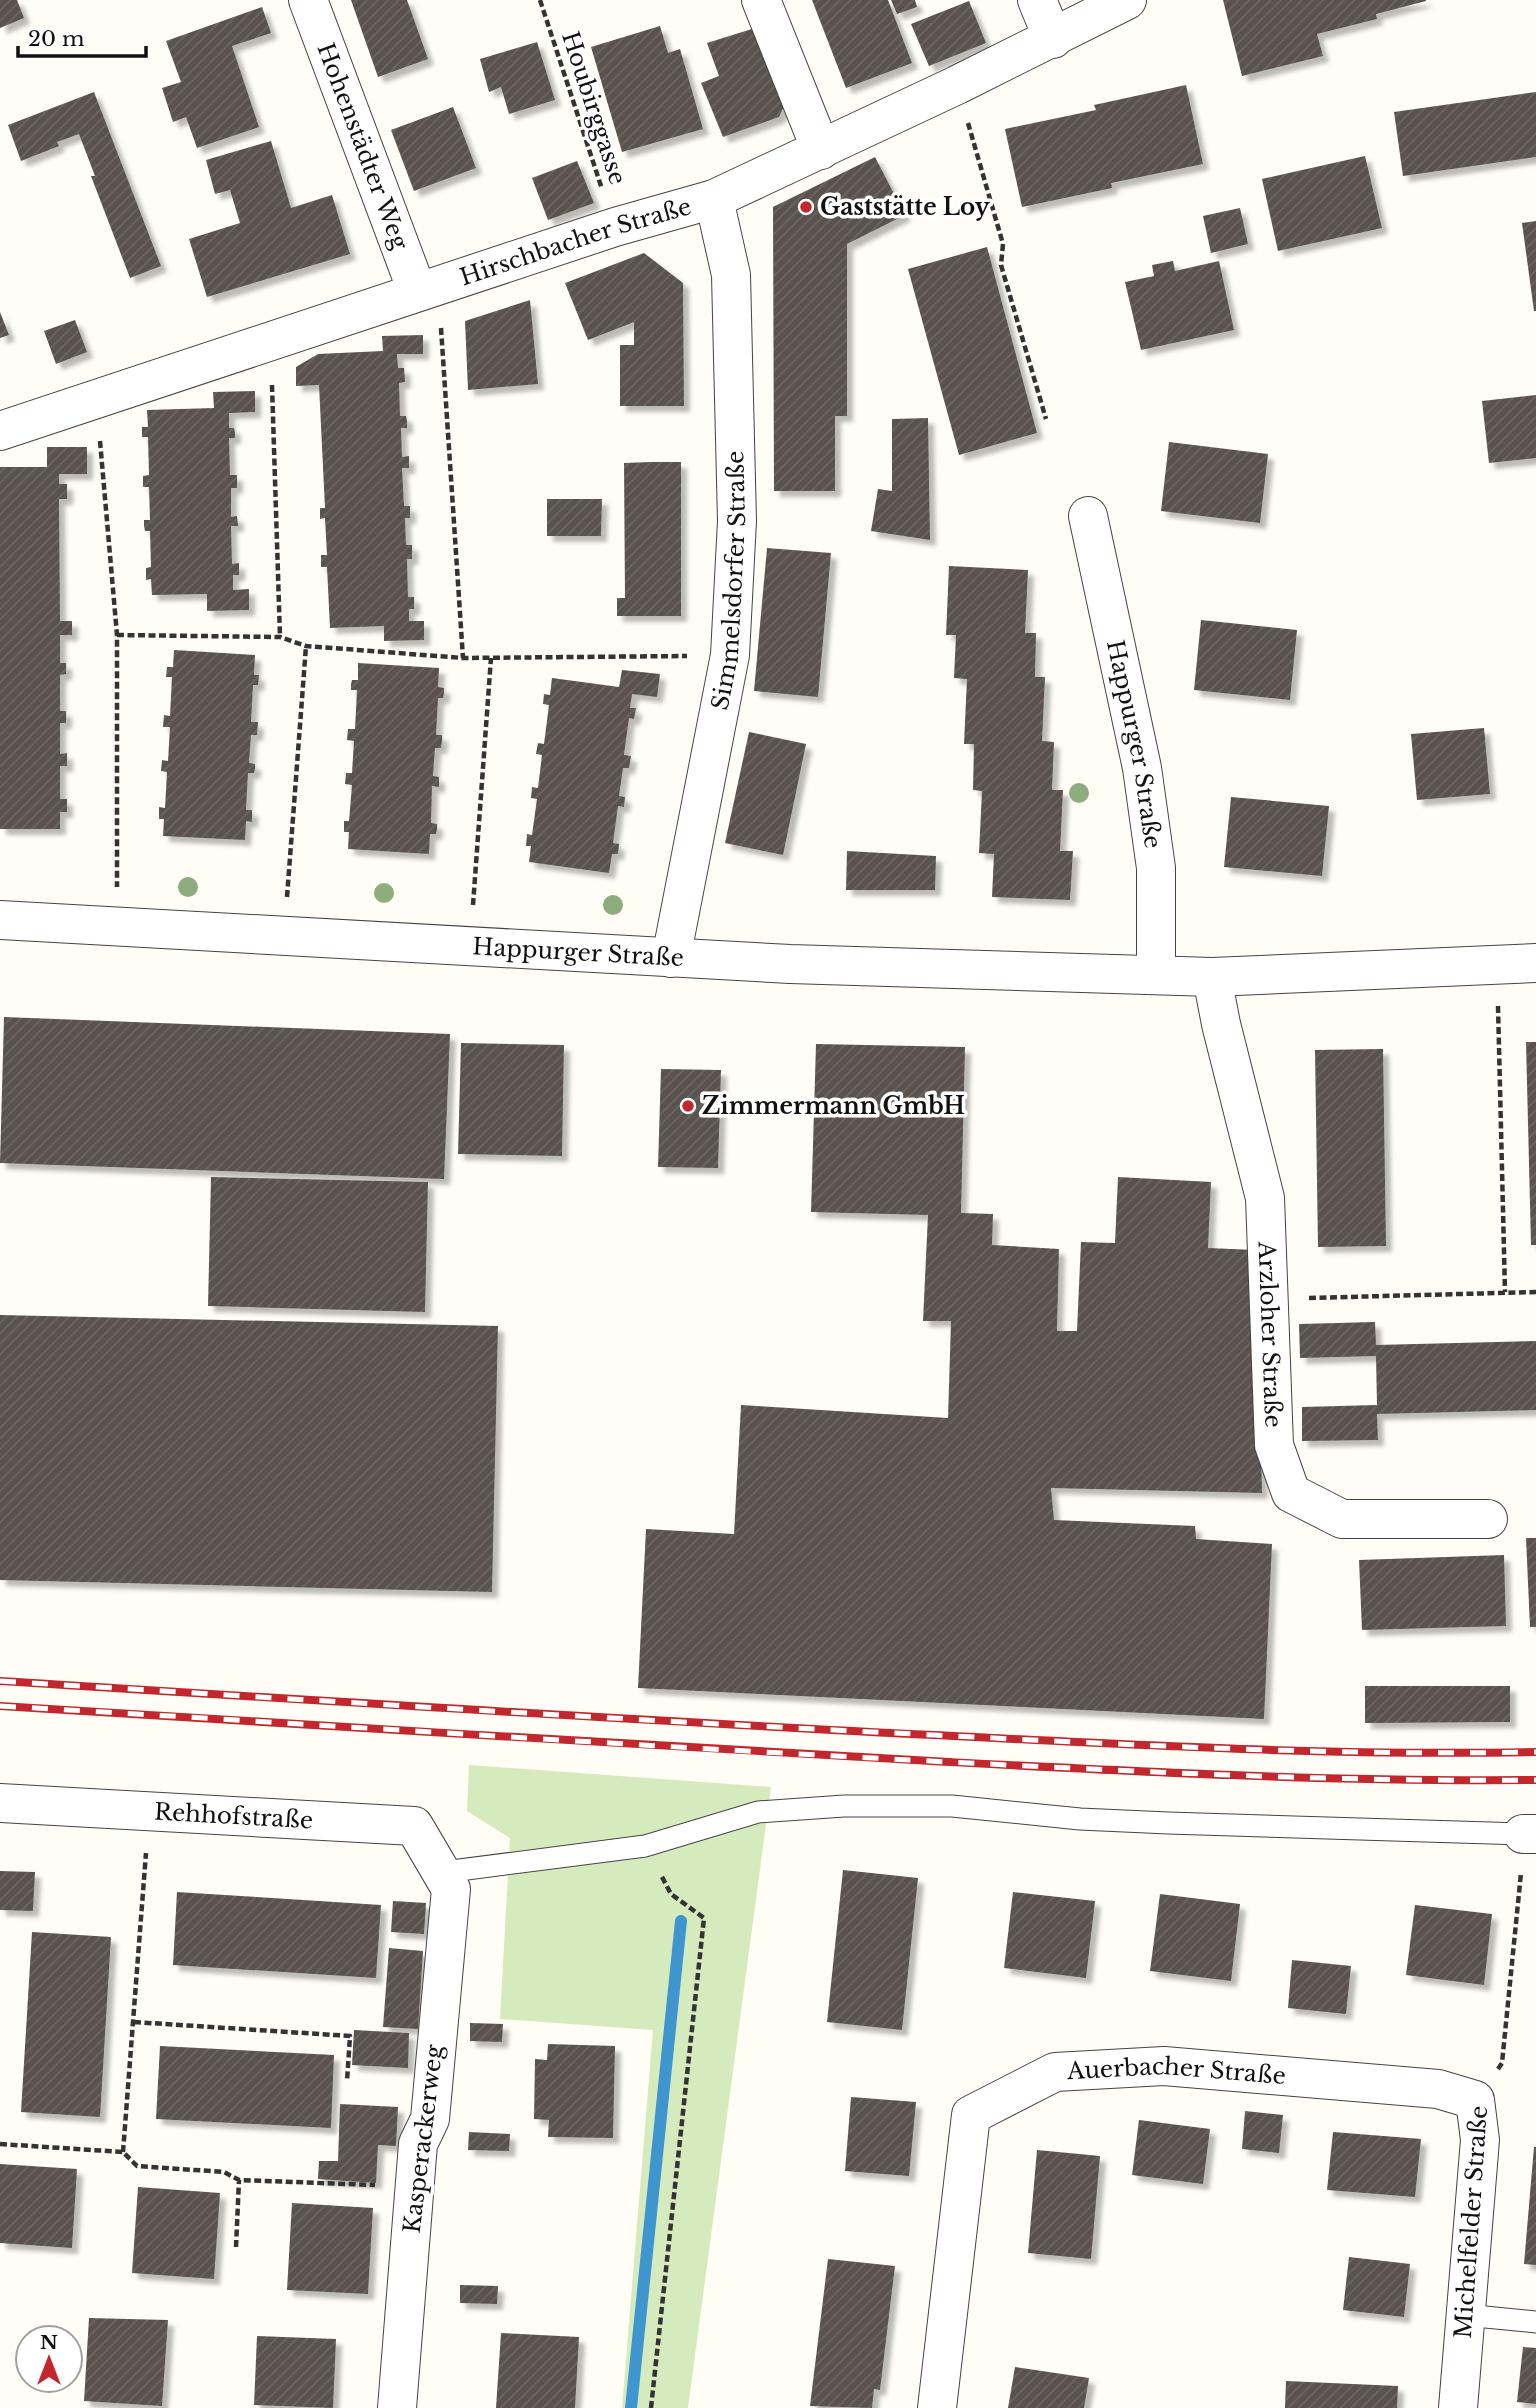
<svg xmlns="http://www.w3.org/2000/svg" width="1536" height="2408" font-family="'Libre Baskerville',serif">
  <defs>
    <pattern id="building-hatch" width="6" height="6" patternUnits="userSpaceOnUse" patternTransform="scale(1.75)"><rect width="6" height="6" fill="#5a524d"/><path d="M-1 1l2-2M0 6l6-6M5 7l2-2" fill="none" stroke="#6d6662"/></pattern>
    <filter id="shadow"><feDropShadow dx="6" dy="6" stdDeviation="2" flood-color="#0004"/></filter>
  </defs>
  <rect width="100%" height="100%" fill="#fffdf5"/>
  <path fill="#d5ebbd" d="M469,1765L771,1787L688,2408H622L653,2030L500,2019L510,1838L467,1811Z"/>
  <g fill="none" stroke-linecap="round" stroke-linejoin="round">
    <path stroke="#3f96cf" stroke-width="12" d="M631,2408L681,1921"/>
  </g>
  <path fill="url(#building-hatch)" filter="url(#shadow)" d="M0,0H17L24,18L0,28Z
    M351,0H407L428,59L378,77Z
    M812,0H888L912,63L846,88Z
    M891,0H915L917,7L897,14Z
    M1223,0H1426V1L1376,14L1377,19L1317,34L1323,56L1242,76Z
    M969,1L986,43L929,66L911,24Z
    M262,7L271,33L232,46L259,127L197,148L186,117L173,122L162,88L181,82L166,41Z
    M660,26L668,53L680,49L703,129L622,152L591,47Z
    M755,28L785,104L779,117L723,137L701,83L719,76L707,43Z
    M537,42L555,100L509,114L501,87L489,92L480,59Z
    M1186,85L1203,164L1111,183L1112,188L1022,207L1005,129L1096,110L1094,105Z
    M94,92L161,266L130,278L91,176H95L79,134L57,142L59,146L21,161L8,125Z
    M1536,92V157L1403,176L1394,112Z
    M453,107L476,168L414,191L391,130Z
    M271,141L291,208L332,195L350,254L207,297L189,239L240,223L230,190L215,194L206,160Z
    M1365,156L1382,228L1278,251L1262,179Z
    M875,157L905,215L847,244V416H835V491H774L773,207Z
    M577,161L594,203L548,220L532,178Z
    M1240,208L1248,244L1211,253L1203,216Z
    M1536,221V311H1534L1522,223Z
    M987,247L1037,433L959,455L908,269Z
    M644,253L683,283L684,406H620V345H634V322L588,340L565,283Z
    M1173,261L1175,271L1219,261L1234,330L1141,350L1125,282L1154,276L1152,265Z
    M530,300L538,384L468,390L465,321Z
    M0,312L9,335L0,338Z
    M75,320L87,352L56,364L44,331Z
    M423,335V354H397L398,368H404L405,382L399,383L400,416H406L407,421V428H401L402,457L409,456V468H402L404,506H410V518H405L406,545H412V559H407L408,597H414V609H409V621H424V640L384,641V626L330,628L327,567H321V555H327L325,518L320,519V508H325L319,385L296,386V367L318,354L383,351L382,336Z
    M255,391V412L229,413V428H234L235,433V438H229L230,475H237V488H231V517L237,516L238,526H231L232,564L239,563V575H233V590L249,589V610L207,611V594L152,595L151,579L146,580V568L151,567L150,531H145L144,526V520H150L149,487H143V476L149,475L148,437H142V427H148L147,410L214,408L213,392Z
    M1536,395V458L1489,463L1482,401Z
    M928,418L930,540L871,531L878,489L892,491V419Z
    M1169,442L1268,454L1260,523L1161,511Z
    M47,447H87V474H59V484H67V499H59L60,621H72V635H60V663H66V674L60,675V711H66V723H60V754L67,753V766H60V799H67V812H60V829H0V467H47Z
    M650,462H681V616H617V598H625L624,463Z
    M547,499H602L601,536H547Z
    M767,548L831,553L818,697L754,691Z
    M949,566L1028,570L1025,633H1036L1035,677H1045L1042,741L1054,742L1052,790H1063L1060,851H1073L1070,900L992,897L994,854L979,853L982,791L973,790L974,744H964L967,679L954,678L956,635H946Z
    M1201,620L1297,630L1290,700L1194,690Z
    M174,650L255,655L254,675H259L258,685H253L251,722H258L257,735H251L249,763L255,764V768L254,773H248L246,810H252V822L246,821L245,840L163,836L164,819H159V807L165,808L167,772L161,771L162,760L168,761L170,727H163L164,715L170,716L172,677H166L167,667H173Z
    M358,663L439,668L438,687L444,688V693L443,698H438L436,735H442V741L441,748H435L433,776L439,777V787L432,786L431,823L437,824V829L436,834H430L429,854L348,849L349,832H344V821H349L352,785L345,784L346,773H352L354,741L347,740L348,729H355L357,690H351V684L352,680H358Z
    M622,670L660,674L657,697L632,694L630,708H636L634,719L629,718L624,755L631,756L629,768H623L619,796L625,797L624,807L618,806L613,843L619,844L618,854H612L609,873L529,862L531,846H526L527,834L532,835L537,799L531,798L532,787L538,788L542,755L536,754L537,748L538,743L544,744L549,705L543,704L544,694L550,695L552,678L619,687Z
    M1484,728L1490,794L1417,800L1411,734Z
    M749,732L806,744L783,855L725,843Z
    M1231,797L1329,806L1322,876L1224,867Z
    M847,851L936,856L935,890H846Z
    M4,1017L450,1034L444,1179L0,1163Z
    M1526,1042H1536V1245H1531Z
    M461,1043L564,1045L562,1156L458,1154Z
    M816,1044L965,1047L961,1213L993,1214L992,1245L1059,1249L1057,1331H1077L1081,1242L1115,1243L1118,1177L1211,1182L1208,1248L1256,1250L1262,1493L1051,1488L1054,1520L1195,1526L1196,1539L1272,1544L1264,1719L638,1688L646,1529L734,1534L741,1405L948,1418L951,1321H923L928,1215L811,1212Z
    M1383,1049L1386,1246L1318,1247L1315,1050Z
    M661,1069L721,1070L718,1168L658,1167Z
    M211,1177L428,1182L425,1312L208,1306Z
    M0,1315L498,1326L492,1592L0,1580Z
    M1375,1322L1376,1345L1536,1341V1410L1377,1414L1378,1440L1302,1441V1407L1377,1405L1376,1356L1300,1358L1299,1324Z
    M1526,1538H1536V1627H1530Z
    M1504,1555L1506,1626L1362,1630L1359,1560Z
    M1365,1686H1510V1722L1365,1723Z
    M843,1870L918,1878L902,2030L827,2022Z
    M0,1871L35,1872L33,1911L0,1910Z
    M177,1892L381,1905L376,1978L173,1965Z
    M1013,1892L1095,1901L1086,1978L1004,1968Z
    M1160,1894L1240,1904L1231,1981L1150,1971Z
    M393,1901L426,1903L424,1934L391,1932Z
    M1415,1905L1492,1914L1484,1985L1406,1975Z
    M32,1932L111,1937L100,2117L21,2112Z
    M389,1948L423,1951L418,2029L383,2027Z
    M1292,1960L1351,1966L1346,2014L1288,2008Z
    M470,2023L503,2024L502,2042L470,2041Z
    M354,2030L409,2033L408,2068L352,2065Z
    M548,2044L615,2046L613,2138L548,2137L549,2120L534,2119L535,2059L547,2060Z
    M160,2046L334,2055L331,2128L156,2119Z
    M851,2097L916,2102L909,2176L845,2171Z
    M340,2104L398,2107L396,2146L378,2145L376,2183L318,2179L319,2161H338Z
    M1245,2111L1283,2115L1279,2153L1242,2149Z
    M1139,2120L1210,2129L1203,2184L1132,2175Z
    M469,2132L510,2134L509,2151L468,2150Z
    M1333,2132L1421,2139L1415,2197L1327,2190Z
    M1534,2147H1536V2265L1524,2264Z
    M1037,2150L1100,2156L1091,2259L1028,2253Z
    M0,2164L77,2169L72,2248L0,2243Z
    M138,2187L220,2193L214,2279L132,2273Z
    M292,2203L373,2208L368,2294L287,2290Z
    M1349,2257L1410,2264L1404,2317L1343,2310Z
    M828,2259L895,2266L880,2390L874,2389L872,2408L810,2406Z
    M460,2285L498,2286L497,2304L460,2303Z
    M89,2318L168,2320L162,2406L84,2401Z
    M501,2333L579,2337L575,2408H496Z
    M257,2336L336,2339L333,2408L254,2405Z
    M1523,2347L1536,2348V2404L1517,2402Z
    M1015,2367L1089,2378L1084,2408H1008Z
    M1286,2381L1398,2386L1397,2408H1285Z"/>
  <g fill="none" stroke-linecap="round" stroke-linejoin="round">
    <defs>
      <path id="service" d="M444,1872L645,1846L758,1812L844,1806H952L1080,1819L1168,1823L1523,1834
        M1465,2315L1536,2322"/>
      <g id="minor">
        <path id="s1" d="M308,0L417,291"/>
        <path d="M761,0L821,150"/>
        <path d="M1037,0L1053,39"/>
        <path id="s2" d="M0,431L615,227L714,199L957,85L1127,0"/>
        <path id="s3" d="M1088,516L1142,768L1156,868V975"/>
        <path id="s4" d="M0,920L790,964L1212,977L1536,963"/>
        <path id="s5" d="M671,958L730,655L737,521L731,275L714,199"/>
        <path id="s6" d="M1212,977L1221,1024L1265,1198L1274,1445L1291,1493L1342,1519H1488"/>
        <path id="s7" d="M0,1803L414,1826L451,1889L430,2119L418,2144L397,2408"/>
        <path d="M1523,1834H1536"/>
        <path id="s8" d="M937,2408L971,2115L1055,2072L1164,2066L1438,2089L1475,2100L1480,2140L1458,2408"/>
      </g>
    </defs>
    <use href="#service" stroke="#444" stroke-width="23"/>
    <use href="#minor" stroke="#444" stroke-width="40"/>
    <path stroke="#333" stroke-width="4.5" stroke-dasharray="7 3.5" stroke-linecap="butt" d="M540,0L602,189
      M968,123L1003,244L1001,265L1046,419
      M441,328L463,658
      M272,385L280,637
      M100,441L117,635V887
      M117,635L280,637L306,646L463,658L687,656
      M287,897L306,646
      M473,905L491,658
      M1498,1006L1505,1292
      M1309,1298L1536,1292
      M134,2022L350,2036L347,2081
      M1498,2069L1502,2063L1521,1873
      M0,2144L123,2152L137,2166L224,2172L239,2180L375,2185
      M123,2152L146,1853
      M236,2247L239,2180
      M651,2408L704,1918L671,1894L661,1875"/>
    <use href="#service" stroke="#fff" stroke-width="21"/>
    <use href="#minor" stroke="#fff" stroke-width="38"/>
    <defs>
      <path id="rail" d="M0,1681C311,1700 622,1720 934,1735C1134,1745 1335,1756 1536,1752
        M0,1706C316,1724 633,1746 949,1762C1145,1772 1340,1782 1536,1780"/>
    </defs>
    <use href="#rail" stroke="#c4262e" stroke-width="8"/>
    <use href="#rail" stroke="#fff" stroke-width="5" stroke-dasharray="16" stroke-linecap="butt"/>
  </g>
  <g fill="#8dad7f">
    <circle cx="1079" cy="793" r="10"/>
    <circle cx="188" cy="887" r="10"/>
    <circle cx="384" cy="893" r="10"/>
    <circle cx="613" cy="905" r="10"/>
  </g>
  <g fill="#c4262e" stroke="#fff" stroke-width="2.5">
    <circle cx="806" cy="207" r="7"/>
    <circle cx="688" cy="1106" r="7"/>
  </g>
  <g text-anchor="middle" stroke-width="7" stroke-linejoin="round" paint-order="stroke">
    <g font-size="23" fill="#111" stroke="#fff">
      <text transform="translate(594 108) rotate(72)" y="8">Houbirggasse</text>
      <text dy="8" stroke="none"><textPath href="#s1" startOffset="156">Hohenstädter Weg</textPath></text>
      <text dy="8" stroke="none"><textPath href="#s2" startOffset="606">Hirschbacher Straße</textPath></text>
      <text dy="8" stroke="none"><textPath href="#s5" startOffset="383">Simmelsdorfer Straße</textPath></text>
      <text dy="8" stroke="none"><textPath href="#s3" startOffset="233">Happurger Straße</textPath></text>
      <text dy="8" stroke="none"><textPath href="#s4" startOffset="579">Happurger Straße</textPath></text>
      <text dy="8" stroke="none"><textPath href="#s6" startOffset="364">Arzloher Straße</textPath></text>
      <text dy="8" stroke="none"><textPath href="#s7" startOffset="234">Rehhofstraße</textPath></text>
      <text dy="8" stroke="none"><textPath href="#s8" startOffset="511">Auerbacher Straße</textPath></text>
      <text transform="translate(423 2139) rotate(-83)" y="8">Kasperackerweg</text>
      <text transform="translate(1471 2222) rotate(-86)" y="8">Michelfelder Straße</text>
    </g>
    <g font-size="23" font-weight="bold" fill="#111" stroke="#fff" text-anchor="start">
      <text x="820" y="215">Gaststätte Loy</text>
      <text x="702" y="1114">Zimmermann GmbH</text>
    </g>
  </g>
  <g transform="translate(49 2359)"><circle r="33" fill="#ffffff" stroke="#a0a0a0" stroke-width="2"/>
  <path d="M0-5L12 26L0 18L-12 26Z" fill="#c4262e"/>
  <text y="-10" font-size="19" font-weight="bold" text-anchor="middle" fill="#111111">N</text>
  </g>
  <path d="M18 46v10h128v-10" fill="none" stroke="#111111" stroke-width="3.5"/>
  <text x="28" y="46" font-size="21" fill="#111111" stroke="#ffffff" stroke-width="5" paint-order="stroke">20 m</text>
</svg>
